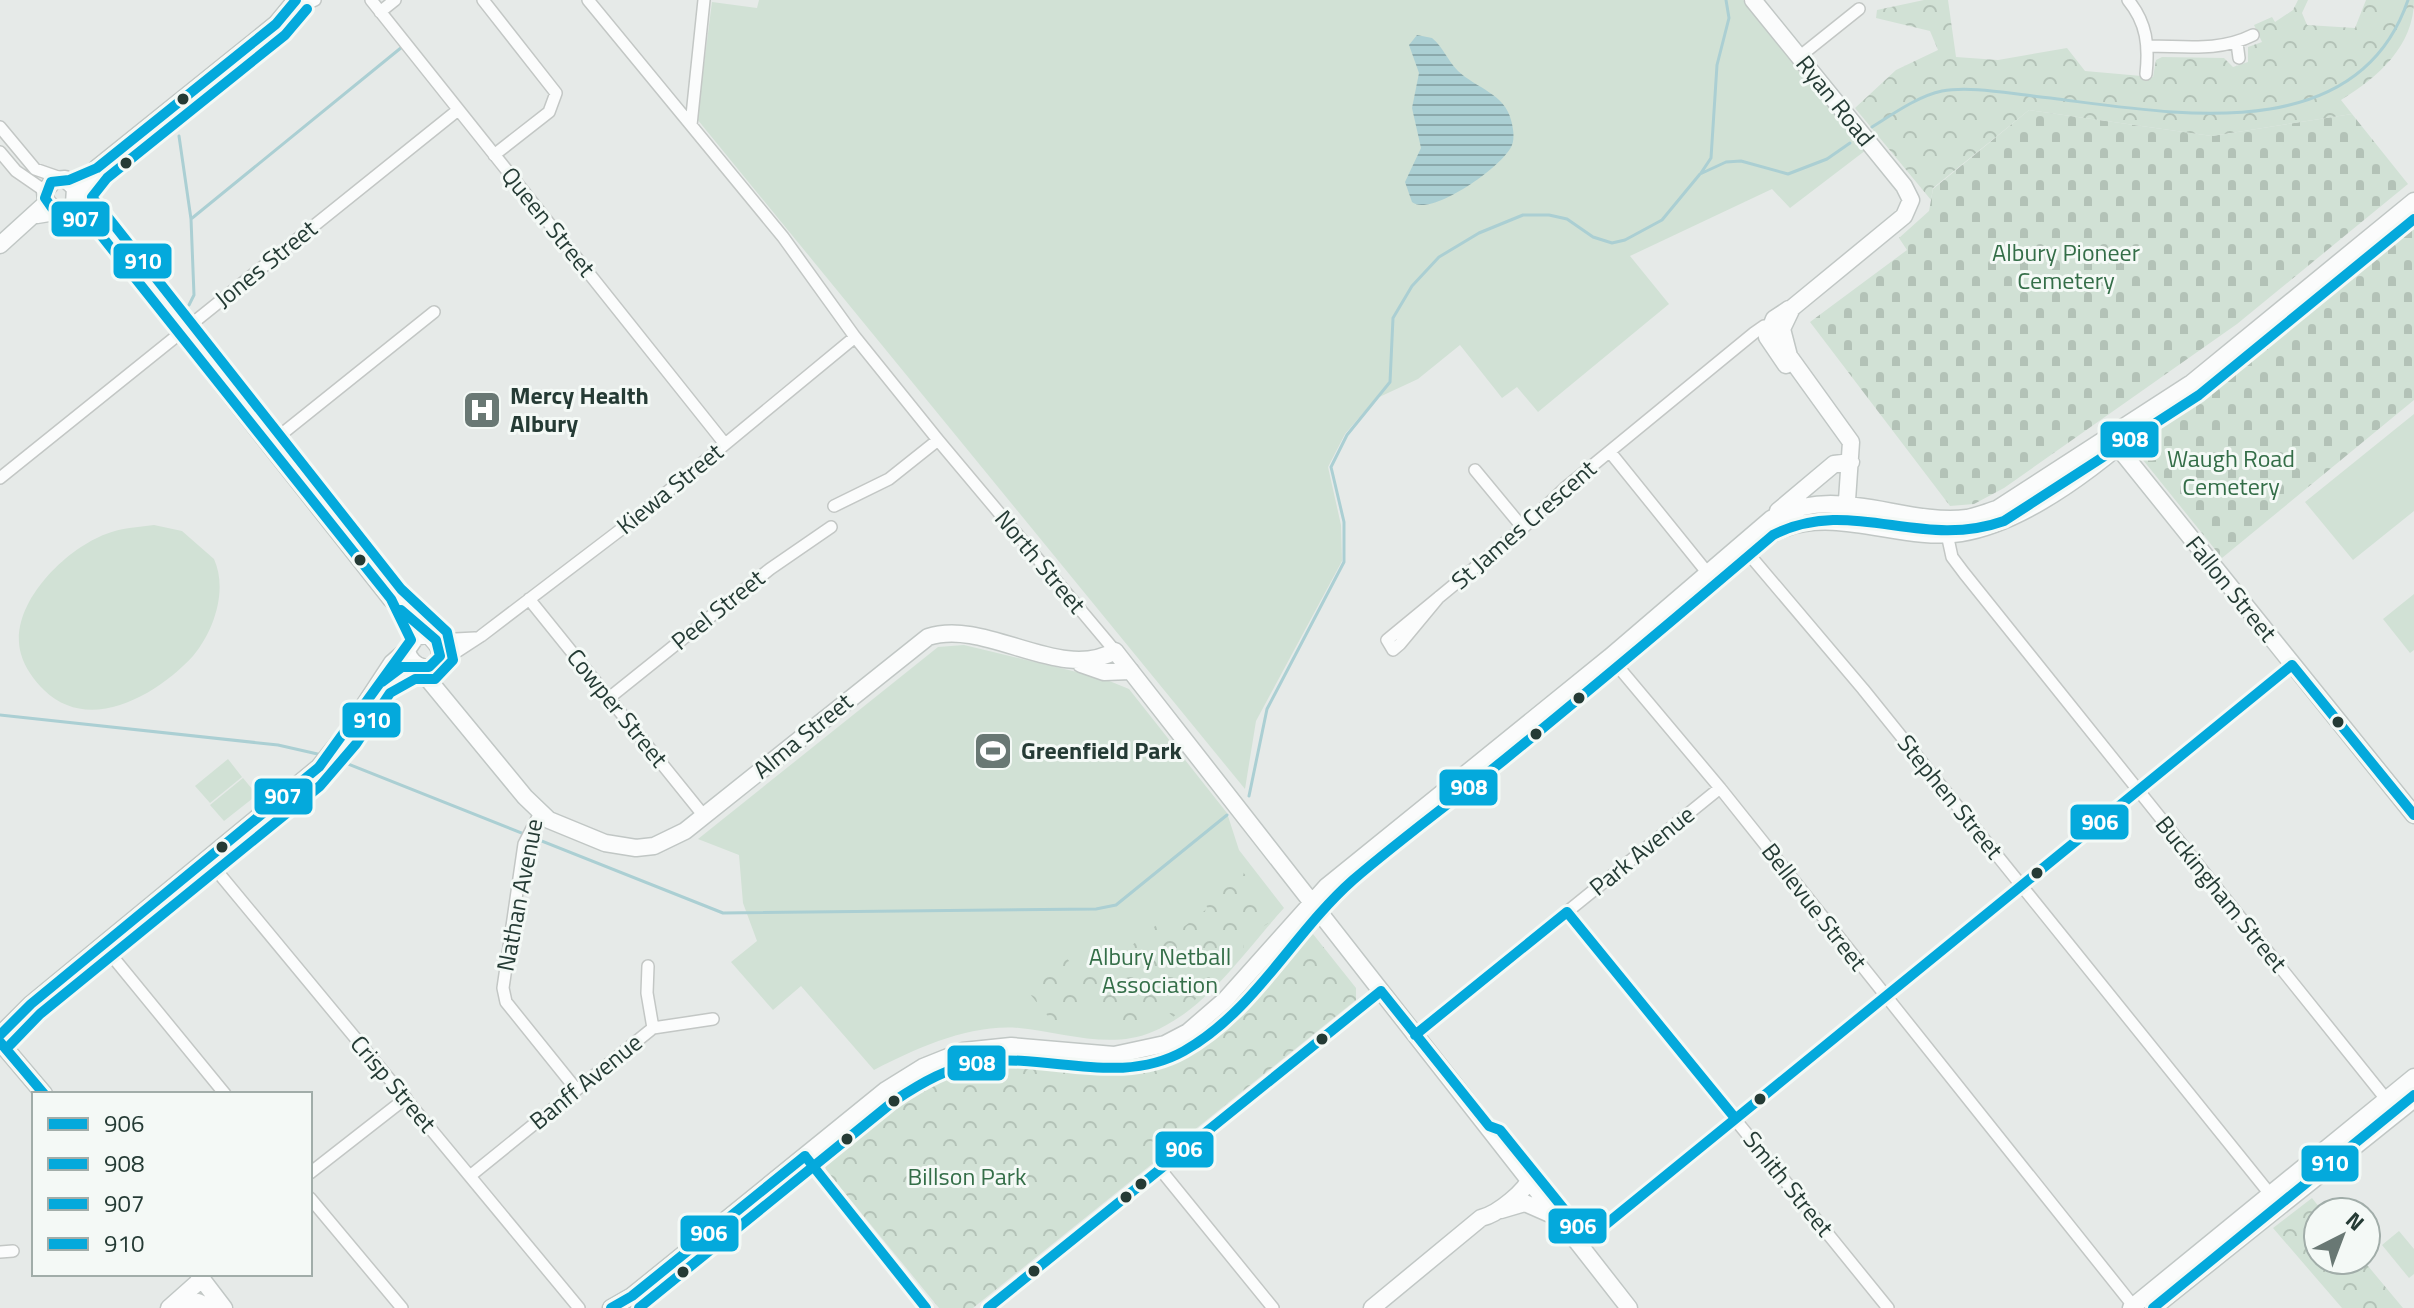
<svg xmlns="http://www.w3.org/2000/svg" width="2414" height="1308" font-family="'Titillium Web',sans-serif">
  <defs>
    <pattern id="cemetery-stones" width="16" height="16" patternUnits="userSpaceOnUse" patternTransform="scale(2)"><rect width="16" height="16" fill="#d1e1d5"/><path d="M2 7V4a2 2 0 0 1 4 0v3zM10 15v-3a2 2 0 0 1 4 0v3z" fill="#b3c2b7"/></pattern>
    <pattern id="park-crowns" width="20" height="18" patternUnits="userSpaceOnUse" patternTransform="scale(2)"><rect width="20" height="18" fill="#d1e1d5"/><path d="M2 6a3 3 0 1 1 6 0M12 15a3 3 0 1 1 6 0" fill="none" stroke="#b3c2b7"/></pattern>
    <pattern id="water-rules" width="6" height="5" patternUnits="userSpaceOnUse" patternTransform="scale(2)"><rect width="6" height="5" fill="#abcfd3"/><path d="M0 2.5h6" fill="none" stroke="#8ba9ac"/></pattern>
  </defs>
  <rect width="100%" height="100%" fill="#e6eae8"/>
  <path fill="#d1e1d5" d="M759,0H1743L1866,150L1790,208L1772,189L1630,256L1669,304L1538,412L1517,387L1502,398L1460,345L1418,379L1375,399L1345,434L1328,467L1341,525L1342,561L1256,721L1245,789L697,119L712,2L757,8Z
    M2414,414V511L2353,560L2305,502Z
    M154,525L182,531L214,559C228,590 214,631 193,656C158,694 90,735 44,690C34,680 25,668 21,654C7,606 65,549 106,534C121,528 138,527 154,525Z
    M2414,594V650L2410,653L2383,619Z
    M964,645L1102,678L1129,689L1227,813L1239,850L1284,908C1245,951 1206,1010 1152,1032C1110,1050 1062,1032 1019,1028C969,1024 917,1048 874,1070L801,986L773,1010L731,962L757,941L743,903L739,855L698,839L938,647Z
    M228,759L242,777L210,803L195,786Z
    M243,778L257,795L224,821L210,805Z
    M2399,1231L2414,1249V1274L2409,1278L2382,1245Z"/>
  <path fill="url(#cemetery-stones)" d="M2029,110L2212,136L2352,114L2408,184L2237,324L2004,488L1974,504L1950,506L1810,322L1907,250L1899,238L1929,211L1933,189Z
    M2414,224V400L2222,558L2135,450Z"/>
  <path fill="url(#park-crowns)" d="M1924,0H1948L1956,57L1998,60L2067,48L2085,71L2153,77L2156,60L2162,57L2224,58L2233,67L2248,62V47L2262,42L2254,25L2272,17L2275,22L2293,10L2298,0H2308L2302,13L2307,25L2355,28L2366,0H2414C2414,46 2378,77 2341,100L2352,114L2212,136L2029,110L1933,188L1931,200L1855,108L1896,70L1938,50L1930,31L1876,18L1877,10Z
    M1242,871L1276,911L1275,918L1244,941L1243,951L1209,978L1210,988L1173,1017L1164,1007L1129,1036L1099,1003L1061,1032L1025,988L1064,955L1075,968L1114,939L1125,951L1160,922L1172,936L1208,908L1203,902Z
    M1301,933L1313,934L1356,988V1000L973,1308H939L826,1170L824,1158C872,1109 945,1049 1018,1057C1072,1062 1122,1077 1174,1054C1226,1031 1263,974 1301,933Z
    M2312,1198L2323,1212H2318V1260H2363L2403,1308H2342L2273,1228Z"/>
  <path fill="url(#water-rules)" d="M1417,35L1432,38C1443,47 1448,61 1458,71C1476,88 1505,94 1511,120C1513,127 1515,138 1512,145C1504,166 1430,218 1412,202L1405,182L1421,148L1412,108L1419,73L1409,45Z"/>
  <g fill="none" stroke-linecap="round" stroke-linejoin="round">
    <path stroke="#abcfd3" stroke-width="3" d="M1872,127C1893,114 1918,96 1942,91C1969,86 2006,93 2033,96C2157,110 2355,156 2408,0
      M179,136L191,219L194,295L189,305
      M1701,173L1711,158L1717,65L1729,18L1726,0
      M191,219L402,47
      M0,715L278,745L322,755
      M333,758L723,913L1096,909L1116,905L1227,815
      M1249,796L1267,709L1344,562V522L1331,467L1347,435L1390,382L1393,318L1412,286L1439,257L1479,233L1523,215H1549L1567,219L1593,237L1612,243L1625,240L1662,220L1700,174L1726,162L1741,161L1788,174L1827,159L1850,143"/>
    <defs>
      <path id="street" d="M371,0L725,444
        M483,0L556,93L549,112L494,155
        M588,0L783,237L855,337L938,440L1115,651
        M2128,0C2147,23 2149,46 2146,74
        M380,12L395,0
        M287,13L315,0
        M2237,43L2239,58
        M2149,46C2185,46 2219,52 2253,35
        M1799,57L1859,9
        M691,125L704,0
        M0,127L35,169L61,178
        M0,152L16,171L45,191
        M268,445L434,312
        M1610,452L1706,571
        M1475,470L1523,528
        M0,478L458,110
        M834,506L889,479L938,440
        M1947,534L1952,557L1964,573L2386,1099
        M1747,552L1863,689L2270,1194
        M1439,597L1400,644L1393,650L1387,640L1523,528L1565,488L1754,333L1764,326L1775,327
        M529,599L704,816
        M436,640L475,638
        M440,656L458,651L481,636L632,521L855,337
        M1610,657L1720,788L2135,1308
        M609,698L770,569L831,527
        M540,813L524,844L503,988L506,1002L576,1089
        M207,859L579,1308
        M1567,912L1888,1308
        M103,945L225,1094
        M653,1028L713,1019
        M1415,1035L1720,788
        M805,1156L926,1308
        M1160,1169L1273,1308
        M310,1173L406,1098
        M470,1176L653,1028L647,993L648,966
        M310,1198L402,1308
        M1588,1239L2292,665
        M0,1252L13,1251
        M988,1308L1381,991"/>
      <path id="secondary" d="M1753,0L1904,186L1911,200L1904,216L1792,308L1782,329L1789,356L1851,442L1846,515
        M77,193L97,168L276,24L296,0
        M76,199L391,599C401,609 441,643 440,654C437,676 410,669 407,650L416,637L426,635
        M37,215L67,210L74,204L75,188L65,179L54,180L45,191L46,201L55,210
        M0,245L43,206
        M1786,365L1767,337L1774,319L1789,309
        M2183,390L2414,201
        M2113,441L2414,815
        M1778,511L1834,464L1851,462
        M1720,574C1740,558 1761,536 1785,528C1840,508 1904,542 1961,533C2026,523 2100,464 2148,421
        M1081,664L1104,672L1131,671
        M418,667L525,797L549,820L605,843L636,848L654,846L685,831L928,637C986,618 1060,683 1115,651L1629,1308
        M0,1035L31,1004L319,767L344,736L392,663L407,650
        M0,1042L44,1094
        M1501,1210L1525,1203L1550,1214
        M198,1274L224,1308
        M169,1308L196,1284
        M183,1308L198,1302L211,1308
        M611,1308L632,1296L886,1090L923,1067L963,1051L1011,1046L1114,1055L1165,1044L1188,1032L1225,1000L1326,887L1610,657L1771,519C1836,482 1902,526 1967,518C1977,516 1987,512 1997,509L2190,384
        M1372,1308L1481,1218C1498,1214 1526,1191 1532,1175
        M2131,1308L2414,1077
        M2153,1308L2414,1099"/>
    </defs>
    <use href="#street" stroke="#c3c7c5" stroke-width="14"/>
    <use href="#secondary" stroke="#c1c7c5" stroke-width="19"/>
    <use href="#street" stroke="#fbfcfc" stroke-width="11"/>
    <use href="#secondary" stroke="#fbfcfc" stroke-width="16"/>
    <defs>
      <path id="bus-1" d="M2292,665L2414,815
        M1381,991L1489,1126L1500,1130L1588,1239L2292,665
        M1415,1035L1567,912L1735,1118
        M805,1156L926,1308
        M611,1308L632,1296L805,1156
        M988,1308L1381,991"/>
      <path id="bus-2" d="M639,1308L894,1101C921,1083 950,1066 982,1062C1049,1053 1120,1087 1184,1051C1255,1011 1293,933 1353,880C1402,838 1454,800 1504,760C1595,686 1684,611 1773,535C1851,495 1920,551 2004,521L2199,395L2414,219"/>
      <path id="bus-3" d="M382,682L402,667H429L440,656L436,640L401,610
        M0,1035L31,1004L319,767L411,640L391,599L96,229L67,210L52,208L45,198L51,182L69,180L97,168L276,24L296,0
        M0,1042L44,1094"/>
      <path id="bus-4" d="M10,1045L40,1014L320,786L356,744L390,693L415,679H435L453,660L447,632L401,589L92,197L107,178L285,35L307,9
        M2153,1308L2414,1095"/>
    </defs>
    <use href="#bus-1" stroke="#f4f9f6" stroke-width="16"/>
    <use href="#bus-2" stroke="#f4f9f6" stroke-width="16"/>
    <use href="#bus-3" stroke="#f4f9f6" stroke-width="16"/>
    <use href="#bus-4" stroke="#f4f9f6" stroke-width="16"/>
    <use href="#bus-1" stroke="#04a9dc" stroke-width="10"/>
    <use href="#bus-2" stroke="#04a9dc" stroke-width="10"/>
    <use href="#bus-3" stroke="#04a9dc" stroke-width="10"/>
    <use href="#bus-4" stroke="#04a9dc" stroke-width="10"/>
  </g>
  <defs>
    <symbol id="hospital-square" viewBox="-11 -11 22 22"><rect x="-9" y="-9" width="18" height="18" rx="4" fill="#697874" stroke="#f4f9f6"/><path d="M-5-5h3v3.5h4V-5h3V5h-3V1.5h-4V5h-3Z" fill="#fff"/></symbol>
    <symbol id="stadium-square" viewBox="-11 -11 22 22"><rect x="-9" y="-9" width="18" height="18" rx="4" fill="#697874" stroke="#f4f9f6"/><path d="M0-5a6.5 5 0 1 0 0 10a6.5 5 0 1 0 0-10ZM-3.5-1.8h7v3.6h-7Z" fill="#fff"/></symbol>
  </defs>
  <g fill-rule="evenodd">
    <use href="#hospital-square" x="460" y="388" width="44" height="44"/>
    <use href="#stadium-square" x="971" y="729" width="44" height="44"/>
  </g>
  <g fill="#253b35" stroke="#f4f9f6" stroke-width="3">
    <circle cx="183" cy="99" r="7"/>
    <circle cx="126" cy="163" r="7"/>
    <circle cx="360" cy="560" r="7"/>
    <circle cx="1579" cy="698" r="7"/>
    <circle cx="2338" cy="722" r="7"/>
    <circle cx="1536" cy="734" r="7"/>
    <circle cx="222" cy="847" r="7"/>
    <circle cx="2037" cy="873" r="7"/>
    <circle cx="1322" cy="1039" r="7"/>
    <circle cx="1760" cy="1099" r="7"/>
    <circle cx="894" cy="1101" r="7"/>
    <circle cx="847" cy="1139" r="7"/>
    <circle cx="1141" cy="1184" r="7"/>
    <circle cx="1126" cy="1197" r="7"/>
    <circle cx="1034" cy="1271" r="7"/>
    <circle cx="683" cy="1272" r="7"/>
  </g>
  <g text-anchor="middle" stroke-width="6" stroke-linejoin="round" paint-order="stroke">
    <g font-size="24" fill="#253b35" stroke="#f4f9f6">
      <text transform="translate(1835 101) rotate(51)" y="8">Ryan Road</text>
      <text transform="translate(548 222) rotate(51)" y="8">Queen Street</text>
      <text transform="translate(266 264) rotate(-39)" y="8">Jones Street</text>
      <text transform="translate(670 489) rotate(-39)" y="8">Kiewa Street</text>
      <text transform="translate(1524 525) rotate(-41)" y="8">St James Crescent</text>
      <text transform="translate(1040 562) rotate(50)" y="8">North Street</text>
      <text transform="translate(2231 589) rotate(51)" y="8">Fallon Street</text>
      <text transform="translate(718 610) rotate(-39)" y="8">Peel Street</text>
      <text transform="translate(617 708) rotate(51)" y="8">Cowper Street</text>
      <text transform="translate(803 736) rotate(-39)" y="8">Alma Street</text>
      <text transform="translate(1950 797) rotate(51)" y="8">Stephen Street</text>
      <text transform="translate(1642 851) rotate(-39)" y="8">Park Avenue</text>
      <text transform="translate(2221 894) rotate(51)" y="8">Buckingham Street</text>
      <text transform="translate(520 895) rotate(-79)" y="8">Nathan Avenue</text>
      <text transform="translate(1814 907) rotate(52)" y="8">Bellevue Street</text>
      <text transform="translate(586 1082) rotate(-39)" y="8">Banff Avenue</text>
      <text transform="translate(393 1084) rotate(50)" y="8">Crisp Street</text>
      <text transform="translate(1788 1184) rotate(51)" y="8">Smith Street</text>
    </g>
    <g font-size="24" fill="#346e48" stroke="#f4f9f6">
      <text x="2066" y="261">Albury Pioneer<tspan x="2066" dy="28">Cemetery</tspan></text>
      <text x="2231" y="467">Waugh Road<tspan x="2231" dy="28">Cemetery</tspan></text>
      <text x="1160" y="965">Albury Netball<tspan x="1160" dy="28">Association</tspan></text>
      <text x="967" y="1185">Billson Park</text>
    </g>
    <g font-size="24" font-weight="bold" fill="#253b35" stroke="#f4f9f6" text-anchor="start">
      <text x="510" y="404">Mercy Health<tspan x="510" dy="28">Albury</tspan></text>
      <text x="1021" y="759">Greenfield Park</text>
    </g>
  </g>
  <g stroke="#f4f9f6" stroke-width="3">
    <rect x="50" y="200" width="61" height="38" rx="8" fill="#04a9dc"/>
    <rect x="112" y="242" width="61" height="38" rx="8" fill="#04a9dc"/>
    <rect x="2099" y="420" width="61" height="39" rx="8" fill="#04a9dc"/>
    <rect x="341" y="701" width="61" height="38" rx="8" fill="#04a9dc"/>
    <rect x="1438" y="768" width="61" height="39" rx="8" fill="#04a9dc"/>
    <rect x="253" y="777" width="61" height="39" rx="8" fill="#04a9dc"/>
    <rect x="2069" y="803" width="61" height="38" rx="8" fill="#04a9dc"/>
    <rect x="946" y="1044" width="61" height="38" rx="8" fill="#04a9dc"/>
    <rect x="1154" y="1130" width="61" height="39" rx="8" fill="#04a9dc"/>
    <rect x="2300" y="1144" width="60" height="39" rx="8" fill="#04a9dc"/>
    <rect x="1547" y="1207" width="61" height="38" rx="8" fill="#04a9dc"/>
    <rect x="679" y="1214" width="61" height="39" rx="8" fill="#04a9dc"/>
  </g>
  <g font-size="22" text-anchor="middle" font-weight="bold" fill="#fff">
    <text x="81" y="227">907</text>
    <text x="143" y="269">910</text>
    <text x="2130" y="447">908</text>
    <text x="372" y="728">910</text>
    <text x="1469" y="795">908</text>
    <text x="283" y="804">907</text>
    <text x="2100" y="830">906</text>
    <text x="977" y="1071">908</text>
    <text x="1184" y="1157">906</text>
    <text x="2330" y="1171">910</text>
    <text x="1578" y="1234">906</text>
    <text x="709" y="1241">906</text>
  </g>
  <rect x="32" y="1092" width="280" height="184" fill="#f4f9f6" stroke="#a1ada9" stroke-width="2"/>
  <rect x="48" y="1118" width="40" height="12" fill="#04a9dc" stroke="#a1ada9" stroke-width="2"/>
  <text x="104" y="1132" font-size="24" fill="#253b35">906</text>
  <rect x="48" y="1158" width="40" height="12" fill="#04a9dc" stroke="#a1ada9" stroke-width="2"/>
  <text x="104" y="1172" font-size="24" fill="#253b35">908</text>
  <rect x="48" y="1198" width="40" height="12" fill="#04a9dc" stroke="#a1ada9" stroke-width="2"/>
  <text x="104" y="1212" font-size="24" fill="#253b35">907</text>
  <rect x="48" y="1238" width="40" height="12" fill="#04a9dc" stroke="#a1ada9" stroke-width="2"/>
  <text x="104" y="1252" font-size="24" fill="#253b35">910</text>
  <g transform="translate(2342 1236) rotate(42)"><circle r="38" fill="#f4f9f6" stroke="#a1ada9" stroke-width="2"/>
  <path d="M0-6L14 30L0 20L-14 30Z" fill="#697874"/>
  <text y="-12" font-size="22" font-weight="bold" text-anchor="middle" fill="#253b35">N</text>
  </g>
</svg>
